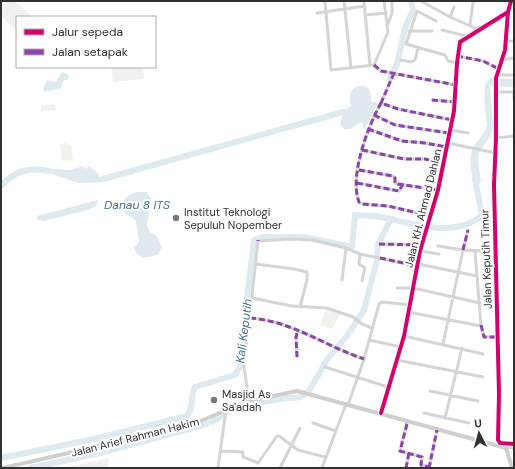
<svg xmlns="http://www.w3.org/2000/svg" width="515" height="469" font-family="'DM Sans',sans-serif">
  <rect width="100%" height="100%" fill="#fff"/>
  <path fill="#f0f3ed" d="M6,1H14L33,17H17V30L1,17V7Z
    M111,67H143L144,79L113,82Z
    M55,104L56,110L41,111V106Z
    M68,143V145H71L73,160L62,161L60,144Z
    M326,309L340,314L332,329L320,325Z
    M109,458L108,468H61Z"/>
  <path fill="#dee9f0" d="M62,72L69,75L68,79L63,81L61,88L44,92L43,88L47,80L56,82Z
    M490,78L514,79V87L490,86L493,126L491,135L479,153L478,161L481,182L476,188C471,174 467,158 475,144C480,138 485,133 487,125C486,113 480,86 490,78Z
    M359,86C371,86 371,91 371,101L378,103L364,131L362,122L350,129H344L340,124L344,111L351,106C348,97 350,89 359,86Z
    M82,166L86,169L89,166L96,171L104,182L78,183L49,173L50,169L72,170Z
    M137,192H147L151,199L147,225L150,233L156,235L162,247L158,255L143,258L137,254L134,248L139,242L136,221C133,217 128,216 125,213C116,203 127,195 137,192Z
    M98,200L97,205L91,209L44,221L37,220V216Z"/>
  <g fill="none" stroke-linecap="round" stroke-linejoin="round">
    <path stroke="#dee9f0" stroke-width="6" d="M390,78L397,64L405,28L413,10L411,1
      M103,179L343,112
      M1,186C15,170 30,167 50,171
      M290,398L301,397L309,391L328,358L347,336L364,310L377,260L378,244L391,219C419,226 458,237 482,215L475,179
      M256,403L287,398
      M230,411L243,406
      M212,422L223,415
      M1,458L94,439L187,416C194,409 190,396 195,387L235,375L242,363L245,314L254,240L262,237H304L352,247L355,215L374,216L391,219
      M30,468L100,453L207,424"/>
    <path stroke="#d5d5d5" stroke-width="3" d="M325,1L331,70L374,65L388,32L384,1
      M344,1L351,68
      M364,1L370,66
      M421,1L450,17L477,29
      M508,12L507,41L496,78V138L494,185L499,394L498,440L500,443L514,444
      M317,13L365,6
      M366,15L386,13
      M450,17L454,7
      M436,21L417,11L406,44L445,55L448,61L457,63
      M388,24L392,13V1
      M470,25L473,3
      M442,30L466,36
      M409,31H432
      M507,41H514
      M457,56L483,61L499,69
      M401,60L411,62L415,60L418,48
      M502,60L514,58
      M374,65L381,71L456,85
      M394,73L381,103L398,109L452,120
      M497,75H514
      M496,92H514
      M514,92V99
      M432,100L455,102
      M381,103C368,126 349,176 359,202L362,204L388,206L431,216
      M374,115L395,125L449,133
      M368,129L402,141L425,143L447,147
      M450,130L468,133
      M496,138L514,136
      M448,143L496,153
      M362,150L404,159H425L443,164
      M359,170L393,176L395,178V183L398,184L438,190
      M357,183L399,191L403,184
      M379,244L422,245
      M438,246L463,250L468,230
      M420,251L439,254
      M360,254L359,264L365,268L362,281
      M256,264L294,269L307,272V280L300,307
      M418,264L477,276
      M342,280L346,248
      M397,288H413L480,303
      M252,298L292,306L327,308L353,317L362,324L372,328
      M408,312L481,326L475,251
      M250,318C292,321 325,346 364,359
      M481,325L484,337H498
      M404,336L483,354
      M369,340L401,347
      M443,344L463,250L487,251
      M297,357L296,337L298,330
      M397,360L483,377
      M325,367L388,387
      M430,391L478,401
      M249,401L244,367L258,241L292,239L312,240L346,248L360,254L417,266
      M348,405L364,359L379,304L382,302L410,305
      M424,413L469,423
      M445,418L462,348
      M407,422L400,451L422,457L421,465L429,467
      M313,423L336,431
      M506,447L514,448
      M221,451L243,452V457L258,463L277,436H279L298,450L325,457
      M218,468L226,410
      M280,468L300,428
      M322,468L346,404
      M406,468L409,453
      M429,468L437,430"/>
    <path stroke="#cfcfcf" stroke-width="4" d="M381,413L404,336L420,251L438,190L454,111L457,63L460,42L477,29L504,15L508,12L511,1
      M3,468L191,425L249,401L297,391L506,448L512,468"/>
    <path stroke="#8e44ad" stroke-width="3" stroke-dasharray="6 3" stroke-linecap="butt" d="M457,56L483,61L499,69
      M374,65L381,71L456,85
      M394,73L381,103L398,109L452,120
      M432,100L455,102
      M381,103C368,126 349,176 359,202L362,204L388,206L431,216
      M374,115L395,125L449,133
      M368,129L402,141L425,143L447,147
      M362,150L404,159H425L443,164
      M359,170L393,176L395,178V183L398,184L438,190
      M357,183L399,191L403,184
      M258,240V241
      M379,244L422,245
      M463,250L468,230
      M380,258L417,266
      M250,318C292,321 325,346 364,359
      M481,325L484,337H498
      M297,357L296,337L298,330
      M407,424L400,451L422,457L421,465L429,467
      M406,468L409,453
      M429,468L437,430"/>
    <defs>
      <path id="cycleway" d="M511,1L508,12L505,50L496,78V138L494,185L499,394L498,440L500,443L514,444
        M381,413L404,336L420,251L438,190L454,111L457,63L460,42L508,12"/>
    </defs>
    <use href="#cycleway" stroke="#fff" stroke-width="6"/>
    <use href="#cycleway" stroke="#d6006c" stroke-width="4"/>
  </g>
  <g fill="#797979" stroke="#fff" stroke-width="1.5">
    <circle cx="176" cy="218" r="4"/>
    <circle cx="214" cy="400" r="4"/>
  </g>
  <g text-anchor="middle" stroke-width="4" stroke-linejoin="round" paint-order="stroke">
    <g font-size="11" fill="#313131" stroke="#fff">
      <text transform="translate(423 208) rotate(-76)" y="4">Jalan KH. Ahmad Dahlan</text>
      <text transform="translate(486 259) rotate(-92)" y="4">Jalan Keputih Timur</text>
      <text transform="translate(135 437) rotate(-14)" y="4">Jalan Arief Rahman Hakim</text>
    </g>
    <g font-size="11" fill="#313131" stroke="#fff" text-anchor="start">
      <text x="184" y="216">Institut Teknologi<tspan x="184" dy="13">Sepuluh Nopember</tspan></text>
      <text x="222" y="398">Masjid As<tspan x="222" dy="13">Sa'adah</tspan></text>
    </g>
    <g font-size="12" font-style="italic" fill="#48718a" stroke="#fff">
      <text x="137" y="209">Danau 8 ITS</text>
      <text transform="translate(244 331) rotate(-83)" y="4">Kali Keputih</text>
    </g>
  </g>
  <rect width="515" height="469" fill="none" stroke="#313131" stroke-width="4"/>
  <rect x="16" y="16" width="140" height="52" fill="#ffffff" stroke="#adadad"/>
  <rect x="24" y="29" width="20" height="6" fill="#d6006c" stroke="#adadad"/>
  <text x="52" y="36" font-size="12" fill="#313131">Jalur sepeda</text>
  <rect x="24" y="49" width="20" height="6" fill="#8e44ad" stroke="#adadad"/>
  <text x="52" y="56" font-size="12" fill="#313131">Jalan setapak</text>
  <g transform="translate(479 433) rotate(354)" stroke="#ffffff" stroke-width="3" paint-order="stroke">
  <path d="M0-3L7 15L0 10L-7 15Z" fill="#313131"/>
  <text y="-6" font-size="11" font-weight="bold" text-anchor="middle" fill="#313131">U</text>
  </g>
</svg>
